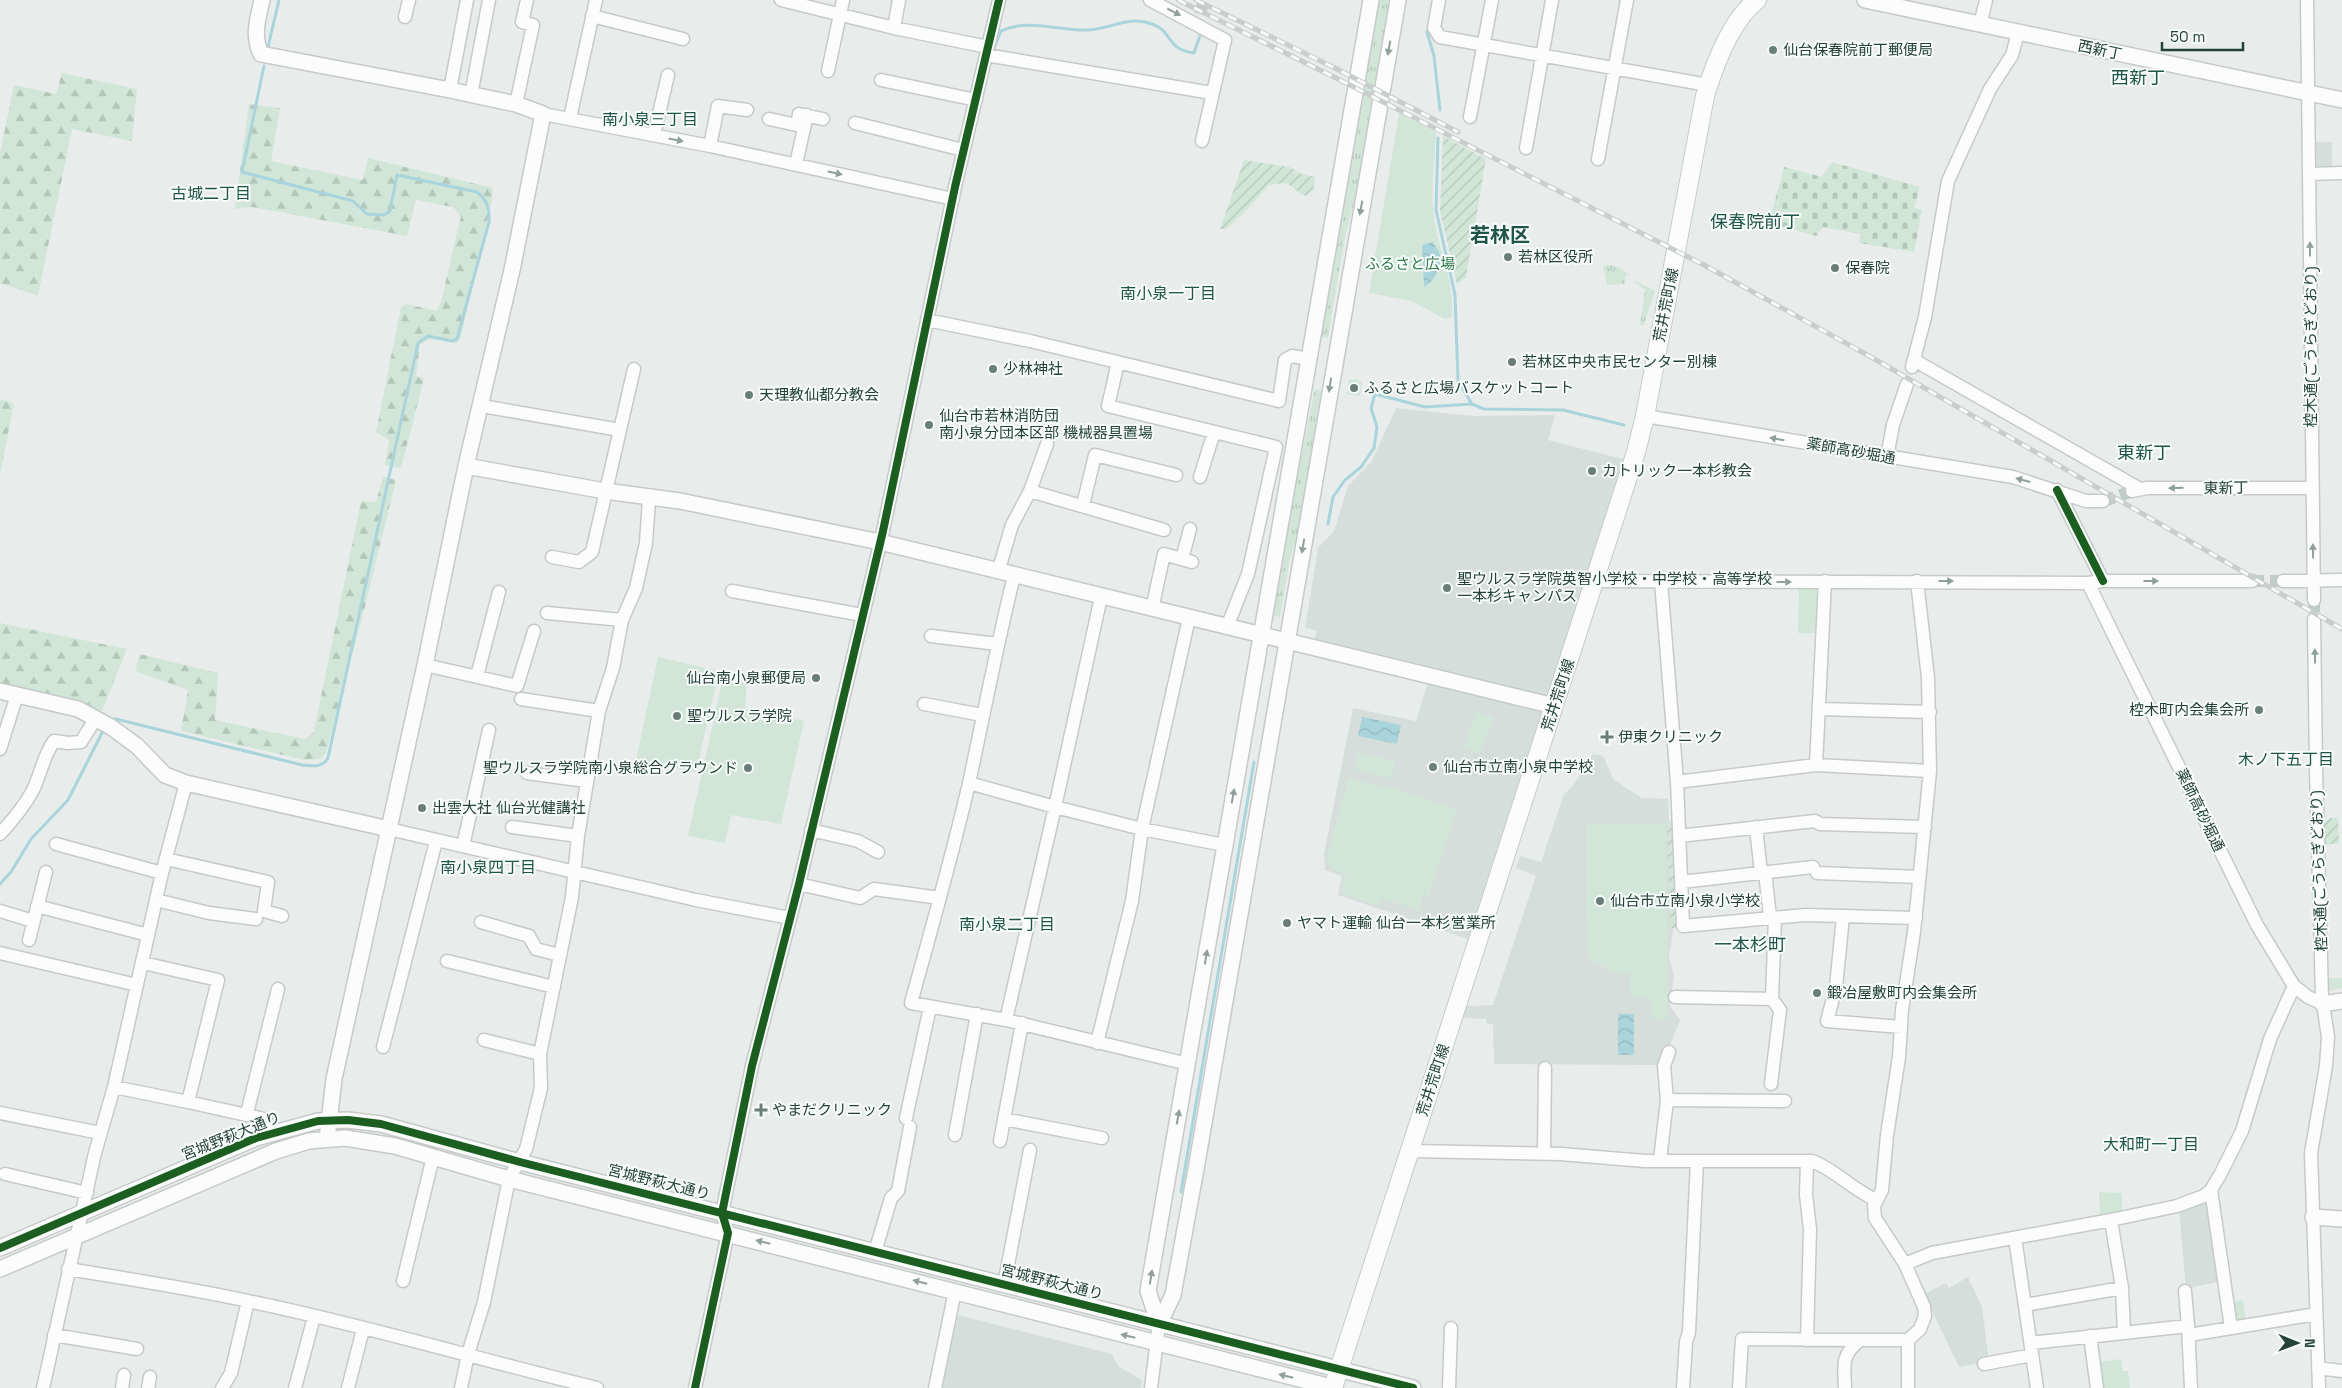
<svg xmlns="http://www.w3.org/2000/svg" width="2342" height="1388" font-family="'Space Grotesk','Noto Sans JP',sans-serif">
  <defs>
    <pattern id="grass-tufts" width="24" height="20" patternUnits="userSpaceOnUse" patternTransform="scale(1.25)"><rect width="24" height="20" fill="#d1e6d8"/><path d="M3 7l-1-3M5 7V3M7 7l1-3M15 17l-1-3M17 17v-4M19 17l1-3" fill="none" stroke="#b3c6ba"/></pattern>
    <pattern id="forest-firs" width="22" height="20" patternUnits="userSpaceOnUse" patternTransform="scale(1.25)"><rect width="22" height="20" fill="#d1e6d8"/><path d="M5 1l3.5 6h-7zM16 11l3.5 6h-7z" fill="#b3c6ba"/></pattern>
    <pattern id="cemetery-stones" width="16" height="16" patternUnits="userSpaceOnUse" patternTransform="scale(1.25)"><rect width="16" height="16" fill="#d1e6d8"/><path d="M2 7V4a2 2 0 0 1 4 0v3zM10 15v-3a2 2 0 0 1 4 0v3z" fill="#b3c6ba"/></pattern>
    <pattern id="garden-furrows" width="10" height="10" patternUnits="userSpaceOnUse" patternTransform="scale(1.25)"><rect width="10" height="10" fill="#d1e6d8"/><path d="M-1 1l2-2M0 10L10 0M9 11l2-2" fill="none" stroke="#b3c6ba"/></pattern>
    <pattern id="water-waves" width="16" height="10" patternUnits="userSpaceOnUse" patternTransform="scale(1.25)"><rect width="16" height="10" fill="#a9d4db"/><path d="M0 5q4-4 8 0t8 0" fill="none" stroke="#91b7bd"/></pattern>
  </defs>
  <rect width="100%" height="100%" fill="#e8edeb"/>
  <path fill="#d6dedb" d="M2313,142H2332V172H2313Z
    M1396,408L1473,416L1555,415L1548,440L1623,459L1548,696L1314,642L1317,631L1305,628L1318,548L1334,531L1348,486L1372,461Z
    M1428,682L1542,711L1468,939L1338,895L1342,876L1325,870L1324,854L1353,708L1416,721Z
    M1593,754L1603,756L1613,779L1642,798L1668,799L1674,926L1669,957L1674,975L1670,1006L1680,1020L1662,1065L1494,1064L1493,1024L1486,1023V1019L1461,1018L1465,1006L1493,1005L1536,876L1516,868L1520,856L1541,862L1564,794L1573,786Z
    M2207,1201L2221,1281L2186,1289L2179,1209Z
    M1968,1277L1982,1307L1989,1361L1959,1367L1924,1294L1946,1283L1949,1288Z
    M958,1315L1112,1354L1118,1366L1142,1380L1141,1388H940Z"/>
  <path fill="url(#grass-tufts)" d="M1380,0H1392L1360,180L1345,237L1328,338L1319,336L1372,29Z
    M1611,265L1620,268L1630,276L1625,275V284L1607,285L1603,266Z
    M1636,281L1655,291L1644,325H1640L1645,290L1635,282Z
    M1315,389L1324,391L1302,516L1289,564L1280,617L1270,615C1283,540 1300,465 1315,389Z
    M2327,978H2342V988L2327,991Z"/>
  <path fill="url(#forest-firs)" d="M62,73L137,89L132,141L72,129L38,296L0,283V153L14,85L56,94Z
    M249,104L280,108L271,161L363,180L368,158L493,188L492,200L461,337L456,343L430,339L420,344L416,376L424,379L401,468L385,465L389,440L376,432L401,307L406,304L437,311L441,302L461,216L453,207L416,200L407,236L252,207L235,209Z
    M0,399L14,404L0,474Z
    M383,477L396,480L366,603L326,753L320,759L304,760L181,731L188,690L135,671L140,654L218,673L215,720L305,739L314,731L361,501L376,502Z
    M0,623L127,649L101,713L0,686Z"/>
  <path fill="url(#cemetery-stones)" d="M1832,162L1920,187L1914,208L1922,210L1914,252L1859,243L1860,234L1823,227L1816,236L1769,223L1784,167L1822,177Z"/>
  <path fill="#d1e6d8" d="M1399,113L1436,132C1435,157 1431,184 1433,208C1436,245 1455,280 1452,317L1445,319L1411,301L1369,293Z
    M1356,379L1362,382L1360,396L1347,394L1349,380Z
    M1799,588L1819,590L1818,633H1798Z
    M658,657L719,671L696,772L636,760Z
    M723,678L747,681L745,709L804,721L781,824L731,815L725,843L688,836Z
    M1476,712L1493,717L1480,753L1464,748Z
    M1358,753L1395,761L1392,778L1355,770Z
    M1348,779L1395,789L1457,810L1429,896L1423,894L1419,910L1381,898L1378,906L1341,893L1346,874L1331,868L1327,859Z
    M1586,823H1666L1668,1019L1651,1018L1652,1004L1646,997L1631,996L1630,974H1617L1587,957Z
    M2099,1192L2122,1193V1212L2100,1217Z
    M2243,1300L2246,1321L2237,1322L2233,1320L2231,1302Z
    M2121,1359L2123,1371H2128L2130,1388H2101L2099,1362Z"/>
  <path fill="url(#garden-furrows)" d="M1443,136L1486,159L1466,277L1457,284L1440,211Z
    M1244,160L1290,167L1299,173L1315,177L1313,191L1306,196C1288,189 1295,178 1268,186L1245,212L1226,229H1220Z
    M2330,818H2338L2339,843L2323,845V824Z
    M1674,820L1677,928H1671L1667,821Z"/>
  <path fill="url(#water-waves)" d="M1433,242C1435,246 1440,252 1440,256C1442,266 1433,285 1424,286L1422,245Z
    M1362,717L1401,725L1397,744L1358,736Z
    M1618,1014H1634V1055H1618Z"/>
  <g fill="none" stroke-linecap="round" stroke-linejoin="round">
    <path stroke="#a9d4db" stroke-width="3" d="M1427,32L1434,56L1440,110
      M268,47L279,0
      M994,48L1001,31C1027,18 1060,31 1088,30C1111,29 1129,15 1152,24C1173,31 1165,49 1194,53L1202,30
      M1438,138L1436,210L1455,295L1458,381L1472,404
      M1328,524L1333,497L1345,480L1361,467L1374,448L1377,427L1371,408L1375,394L1425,407L1472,404L1484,409L1563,410L1624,425
      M116,719L302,765C313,766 322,768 328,758L418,343L428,336L452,341L457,339L489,222C490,208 487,200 477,192L397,175L390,211L384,215L367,214L353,201L242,172L264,66
      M0,884L11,872L31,839L68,800L102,733
      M1181,1192L1254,762"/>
    <path stroke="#c1cbc8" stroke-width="12" stroke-dasharray="12 6" stroke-linecap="butt" d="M1200,14L1204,0
      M2103,501L2130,492
      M2252,581H2283
      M2314,600V619"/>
    <defs>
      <path id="minor" d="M781,0L894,28L988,47
        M1150,0L1225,40L1202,141
        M1439,0L1434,28L1440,37L1708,85
        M2307,0L2314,600
        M592,16L683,39
        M405,17L409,0
        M1980,25L1986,0
        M894,28L899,0
        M986,55L1212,93
        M828,71L843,0
        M881,80L976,100
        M450,90L467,0
        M471,95L489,0
        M516,104L533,25L522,22L527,0
        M543,114L710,146L953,199
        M1470,117L1492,0
        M570,118L596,0
        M769,119L797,125L799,114L823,119
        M855,123L963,150
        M654,135L668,75
        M710,146L718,106L747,110
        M1526,148L1552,0
        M1598,159L1627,0
        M796,164L807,115
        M2309,174L2342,173
        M927,320L1030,341L1279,401L1285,360L1292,356L1309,359
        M1914,360L2140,489
        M1118,362L1108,406L1276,447L1248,574L1227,627
        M1912,367L1925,317L1948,181L1990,89L2012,55L2018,33
        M482,406L620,430
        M1645,416L2013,477L2086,501H2103
        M1887,457L1893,425L1907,384
        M1200,477L1214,432
        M2057,490L2103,581
        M1030,491L1164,530
        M2132,491L2147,488H2312
        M1083,505L1095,455L1176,475
        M552,557L579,562L592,552L634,369
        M1182,559L1190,529
        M998,572L1012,525L1030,491L1047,444
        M1014,576C997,644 984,714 969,783C952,857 931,930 911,1003L1006,1020L1188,1064
        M1595,581L2088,583L2103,581H2252
        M1661,581L1677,782L1683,926L1805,915L1916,918
        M2283,581L2342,580
        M2088,583L2257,925L2294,986L2308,997L2323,1004
        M732,591L862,615
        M1101,597L1055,807L1142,829L1224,845
        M1152,609L1164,554L1192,562
        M547,613L622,620
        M2314,619L2316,768L2322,997L2328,1037L2326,1066L2311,1153L2319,1388
        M931,636L997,644
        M425,665L517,686L534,631
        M477,676L499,592
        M521,699L599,711
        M924,704L982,715
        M1820,709L1930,712
        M0,749L17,695
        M1816,765L1825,581
        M527,773L586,781
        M1677,782L1816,765L1930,771
        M969,783L1055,807L1006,1020
        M512,827L578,836
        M1756,827L1761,873
        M389,829L696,900L790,918
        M811,830L858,841L878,852
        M0,834C13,820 24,807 33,790C41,774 43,756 54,741L68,743L81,742L96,718
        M1679,836L1815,821L1820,824L1925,827
        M56,844L162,873
        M463,846L489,730
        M166,859L268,882L264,911L282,916
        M1765,872L1770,917
        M1817,873L1919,877
        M1681,882L1813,867
        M799,884L860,898L874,889L940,898
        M156,900L209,913L256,919
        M37,906L148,935
        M0,911L33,921
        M1843,916L1836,987L1827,1021L1901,1027
        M481,922L529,936L536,949L559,955
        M29,940L46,872
        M0,953L137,985
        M447,961L554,987
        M1675,997L1772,999
        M484,1040L540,1054
        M1097,1043L1132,901L1142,829L1189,618
        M383,1047L436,841
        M1771,1084L1780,1010L1772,999L1775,917
        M114,1087L188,1102L218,980L143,963
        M1667,1100L1785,1101
        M188,1102L260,1118L266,1120L271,1132
        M0,1113L100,1133
        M247,1113L278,989
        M906,1118L930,1007
        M1004,1119L1102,1138
        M955,1135L977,1014
        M1000,1141L1022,1023
        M1410,1151L1561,1154L1645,1161H1812C1834,1169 1853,1190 1876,1200
        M1544,1153L1545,1068
        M1660,1160L1667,1100L1664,1066L1669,1052
        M5,1174L87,1193
        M2211,1190L2231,1328
        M2111,1220L2122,1288L2124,1332
        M2015,1238L2037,1388
        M875,1252L891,1198L898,1191L910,1127
        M1905,1264L1932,1253L2111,1220L2177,1206L2204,1196L2211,1190L2221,1173L2242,1131L2270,1039L2294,986
        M68,1269C128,1279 188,1288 248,1301C365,1325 480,1360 597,1388
        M403,1281L433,1157
        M1004,1285L1030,1150
        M2185,1291L2188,1326
        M2025,1305L2122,1288
        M54,1335L137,1349
        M2189,1335L2316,1314
        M2090,1336L2097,1388
        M1807,1340L1810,1229L1806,1195L1807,1161
        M1908,1340V1388
        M2031,1343L2188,1326L2191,1388
        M1984,1364L2032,1355
        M2318,1368L2342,1371
        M43,1388L95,1153L114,1087L162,873L186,783
        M122,1388L124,1375
        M148,1388L150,1377
        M222,1388L231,1373L248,1301
        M295,1388L314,1317
        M348,1388L363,1329
        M461,1388L468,1354L484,1302L509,1179L526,1149L541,1088L540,1054L572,897L578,836L599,711L613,668L622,620L636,588L646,543L649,499
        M695,1388L728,1233L722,1213L752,1066L799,884L883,531L955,187L999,0
        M935,1388L955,1291
        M1151,1388L1159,1324
        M1449,1388L1451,1328
        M1683,1388L1686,1342L1689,1332L1697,1161
        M1739,1388L1742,1339L1860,1340
        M1845,1388C1844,1365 1841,1355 1860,1340H1908L1920,1329L1925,1316L1924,1307L1905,1264L1875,1218L1874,1206L1882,1190L1887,1135L1899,1057L1902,1010L1914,932L1930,771L1928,678L1917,581"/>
      <path id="tertiary" d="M262,0C258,19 252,35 261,54L450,90L516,104L543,114L512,270L466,466L425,665L334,1079L327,1139
        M1865,0L2342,100
        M466,466L605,491L680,501L880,542L1554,706
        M0,691L78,709L111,727L137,746L165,775L186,783L389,829
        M2323,1004L2342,1001
        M2313,1217L2342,1219
        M0,1248L256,1138L318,1121L348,1120L381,1124L520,1162L1413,1388
        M0,1269L276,1151L309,1141L345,1138L395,1146L509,1179L1335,1388
        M1159,1324L1173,1295L1196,1169L1398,0
        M1159,1324L1148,1291L1371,0"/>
      <path id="secondary" d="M1333,1388L1636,452L1645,416L1705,96C1714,66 1731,20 1757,0"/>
    </defs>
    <use href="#minor" stroke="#c5cac8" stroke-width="15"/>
    <use href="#tertiary" stroke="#c5cac8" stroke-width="18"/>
    <use href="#secondary" stroke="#c3cbc8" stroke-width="20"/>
    <use href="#minor" stroke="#fcfcfc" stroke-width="12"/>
    <use href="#tertiary" stroke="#fcfcfc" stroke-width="15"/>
    <use href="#secondary" stroke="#fcfcfc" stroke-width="18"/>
    <defs>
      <path id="rail" d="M1178,0L1334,77L1704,265L1871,357L2342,629
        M1196,0L1337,69L1458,132"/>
    </defs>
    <use href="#rail" stroke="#c9cdcc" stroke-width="5"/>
    <use href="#rail" stroke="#f7fbf9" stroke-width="3" stroke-dasharray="9" stroke-linecap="butt"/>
    <defs>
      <path id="cycleway" d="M2057,490L2103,581
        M0,1248L256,1138L318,1121L348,1120L381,1124L520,1162L1413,1388
        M695,1388L728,1233L722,1213L752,1066L799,884L883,531L955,187L999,0"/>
    </defs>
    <use href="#cycleway" stroke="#f7fbf9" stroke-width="11"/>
    <use href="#cycleway" stroke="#1b5e20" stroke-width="8"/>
  </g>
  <defs><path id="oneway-solid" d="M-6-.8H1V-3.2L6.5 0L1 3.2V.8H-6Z" transform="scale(1.25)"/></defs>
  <g fill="#909f9b">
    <use href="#oneway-solid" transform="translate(1174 12) rotate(27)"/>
    <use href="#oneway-solid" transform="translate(1389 48) rotate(100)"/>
    <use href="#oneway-solid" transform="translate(676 140) rotate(11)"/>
    <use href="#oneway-solid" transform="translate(835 173) rotate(12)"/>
    <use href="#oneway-solid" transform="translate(1361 208) rotate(100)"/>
    <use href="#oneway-solid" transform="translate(2310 249) rotate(-90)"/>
    <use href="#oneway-solid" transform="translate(1330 385) rotate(99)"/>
    <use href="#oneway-solid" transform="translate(1777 439) rotate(-170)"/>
    <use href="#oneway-solid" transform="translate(2023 480) rotate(-165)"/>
    <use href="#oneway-solid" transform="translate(2176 488) rotate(179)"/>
    <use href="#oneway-solid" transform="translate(1303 546) rotate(100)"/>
    <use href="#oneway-solid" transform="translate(2313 551) rotate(-91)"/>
    <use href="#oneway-solid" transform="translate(1946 581)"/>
    <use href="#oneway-solid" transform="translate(2151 581)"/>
    <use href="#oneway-solid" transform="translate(1784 582)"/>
    <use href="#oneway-solid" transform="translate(2315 656) rotate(-91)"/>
    <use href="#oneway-solid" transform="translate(1233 796) rotate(-80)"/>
    <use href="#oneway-solid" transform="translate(1206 957) rotate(-81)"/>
    <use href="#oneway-solid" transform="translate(1178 1117) rotate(-80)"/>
    <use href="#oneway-solid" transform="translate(763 1242) rotate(-166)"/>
    <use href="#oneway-solid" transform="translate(1151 1277) rotate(-81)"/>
    <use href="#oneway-solid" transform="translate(920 1282) rotate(-166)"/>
    <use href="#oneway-solid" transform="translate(1128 1336) rotate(-167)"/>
    <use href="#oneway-solid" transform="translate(1286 1376) rotate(-166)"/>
  </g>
  <g fill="#697e78" stroke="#f7fbf9" stroke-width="2">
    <circle cx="1773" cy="50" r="5"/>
    <circle cx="1508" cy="257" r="5"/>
    <circle cx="1835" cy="268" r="5"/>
    <circle cx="1512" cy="362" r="5"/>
    <circle cx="993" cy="369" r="5"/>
    <circle cx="1354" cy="388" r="5"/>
    <circle cx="749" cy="395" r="5"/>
    <circle cx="929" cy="425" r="5"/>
    <circle cx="1592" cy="471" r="5"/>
    <circle cx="1447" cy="588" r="5"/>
    <circle cx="816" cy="678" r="5"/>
    <circle cx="2259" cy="710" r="5"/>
    <circle cx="677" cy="716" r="5"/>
    <path d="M1604.5 729.5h5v5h5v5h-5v5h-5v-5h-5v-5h5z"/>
    <circle cx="1433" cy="767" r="5"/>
    <circle cx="748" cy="768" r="5"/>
    <circle cx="422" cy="808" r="5"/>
    <circle cx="1600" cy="901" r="5"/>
    <circle cx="1287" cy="923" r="5"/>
    <circle cx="1817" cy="993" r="5"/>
    <path d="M758.5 1102.5h5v5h5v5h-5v5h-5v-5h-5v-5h5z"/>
  </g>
  <g text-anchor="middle" stroke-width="4" stroke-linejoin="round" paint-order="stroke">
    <g font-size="15" fill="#24423a" stroke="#f7fbf9" text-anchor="start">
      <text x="1783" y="55">仙台保春院前丁郵便局</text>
      <text x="1518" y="262">若林区役所</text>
      <text x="1845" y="273">保春院</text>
      <text x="1522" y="367">若林区中央市民センター別棟</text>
      <text x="1003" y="374">少林神社</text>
      <text x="1364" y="393">ふるさと広場バスケットコート</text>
      <text x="759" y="400">天理教仙都分教会</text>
      <text x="939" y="421">仙台市若林消防団<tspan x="939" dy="17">南小泉分団本区部 機械器具置場</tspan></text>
      <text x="1602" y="476">カトリック一本杉教会</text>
      <text x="1457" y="584">聖ウルスラ学院英智小学校・中学校・高等学校<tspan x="1457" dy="17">一本杉キャンパス</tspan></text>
      <text x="806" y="683" text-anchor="end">仙台南小泉郵便局</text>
      <text x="2249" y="715" text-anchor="end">椌木町内会集会所</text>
      <text x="687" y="721">聖ウルスラ学院</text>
      <text x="1618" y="742">伊東クリニック</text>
      <text x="1443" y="772">仙台市立南小泉中学校</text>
      <text x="738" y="773" text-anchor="end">聖ウルスラ学院南小泉総合グラウンド</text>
      <text x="432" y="813">出雲大社 仙台光健講社</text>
      <text x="1610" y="906">仙台市立南小泉小学校</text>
      <text x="1297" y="928">ヤマト運輸 仙台一本杉営業所</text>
      <text x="1827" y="998">鍛冶屋敷町内会集会所</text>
      <text x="772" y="1115">やまだクリニック</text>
    </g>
    <g font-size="15" fill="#24423a" stroke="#f7fbf9">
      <text transform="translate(2100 50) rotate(12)" y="5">西新丁</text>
      <text transform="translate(1666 305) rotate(-79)" y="5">荒井荒町線</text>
      <text transform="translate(2311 347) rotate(-90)" y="5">椌木通(ごうらぎどおり)</text>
      <text transform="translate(1851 451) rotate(10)" y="5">薬師高砂堀通</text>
      <text transform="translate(2226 488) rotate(-1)" y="5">東新丁</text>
      <text transform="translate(1558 695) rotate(-72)" y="5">荒井荒町線</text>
      <text transform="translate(2200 810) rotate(64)" y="5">薬師高砂堀通</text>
      <text transform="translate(2319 871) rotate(-92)" y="5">椌木通(ごうらぎどおり)</text>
      <text transform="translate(1433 1080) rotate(-72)" y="5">荒井荒町線</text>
      <text transform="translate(231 1136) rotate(-22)" y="5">宮城野萩大通り</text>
      <text transform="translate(659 1182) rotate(14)" y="5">宮城野萩大通り</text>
      <text transform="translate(1052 1282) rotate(14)" y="5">宮城野萩大通り</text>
    </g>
    <g font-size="15" fill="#2d7a4b" stroke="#f7fbf9">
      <text x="1410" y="269">ふるさと広場</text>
    </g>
    <g font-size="16" fill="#1f5548" stroke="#f7fbf9">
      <text x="650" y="125">南小泉三丁目</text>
      <text x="211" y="199">古城二丁目</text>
      <text x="1168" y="299">南小泉一丁目</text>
      <text x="2286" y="765">木ノ下五丁目</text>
      <text x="488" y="873">南小泉四丁目</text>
      <text x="1007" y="930">南小泉二丁目</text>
      <text x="2151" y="1150">大和町一丁目</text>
    </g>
    <g font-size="18" fill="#1f5548" stroke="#f7fbf9">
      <text x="2138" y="84">西新丁</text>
      <text x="1755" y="228">保春院前丁</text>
      <text x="2144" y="459">東新丁</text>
      <text x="1750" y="951">一本杉町</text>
    </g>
    <g font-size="20" font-weight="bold" fill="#1f5548" stroke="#f7fbf9">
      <text x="1500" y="242">若林区</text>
    </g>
  </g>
  <g transform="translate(2297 1343) rotate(91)" stroke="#f7fbf9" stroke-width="4" paint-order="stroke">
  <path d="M0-4L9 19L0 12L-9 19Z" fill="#24423a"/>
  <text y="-8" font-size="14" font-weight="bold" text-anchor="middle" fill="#24423a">N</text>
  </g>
  <path d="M2162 42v8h81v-8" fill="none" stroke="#24423a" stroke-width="2.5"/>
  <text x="2170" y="42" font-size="15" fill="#24423a" stroke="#f7fbf9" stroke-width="4" paint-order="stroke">50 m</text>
</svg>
